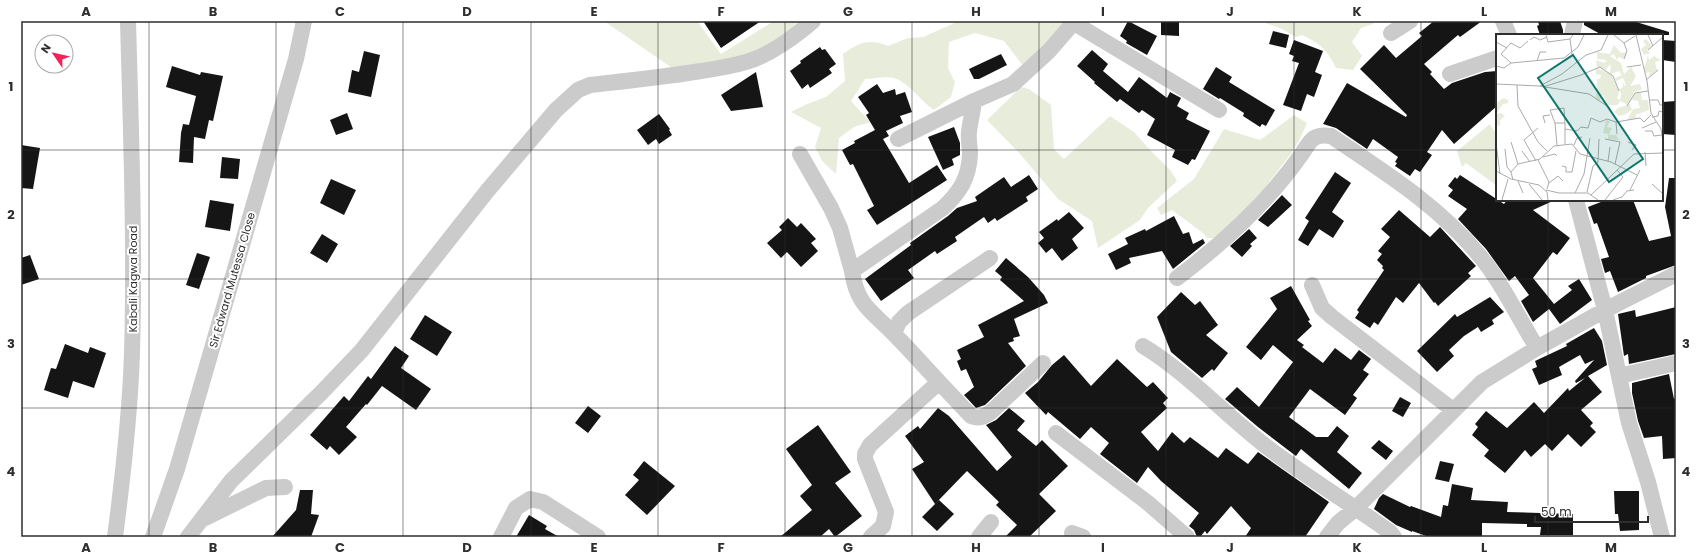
<svg xmlns="http://www.w3.org/2000/svg" width="1697" height="558" font-family="Poppins,sans-serif">
  <rect width="100%" height="100%" fill="#fff"/>
  <path fill="#e8eddb" d="M604,21H697L721,54L774,21H798L787,35L743,57L675,70Z
    M959,21H1065L1027,71L1004,41L975,33L949,42L948,68L955,82L951,97L934,110C920,101 911,84 894,78C886,76 873,79 865,79L851,101L870,122L854,127L839,138L836,174L822,161L815,147L821,128L791,112L807,104L826,97L845,81L843,54C858,43 870,38 888,46L908,38L923,37Z
    M1260,21H1373V24L1361,28L1352,42L1362,56L1353,70L1336,68C1327,50 1321,44 1302,35L1296,37L1280,28Z
    M1021,87L1029,89L1051,105L1054,149L1064,159L1110,116L1134,132L1151,151L1171,171L1177,181L1148,208L1140,220L1098,248L1092,221L1058,199L1021,155L987,120Z
    M1294,115L1307,123L1299,141L1290,155L1266,186L1233,223L1216,238H1207L1203,233L1172,210L1161,215L1157,208L1194,179L1224,129L1260,140Z
    M1490,124L1497,135V186L1466,163L1462,167L1457,151Z"/>
  <path fill="#151515" d="M703,21H761L721,48Z
    M1128,21L1157,36L1147,55L1126,43L1127,41L1120,36Z
    M1161,21H1179V36L1161,35Z
    M1434,21H1482L1460,37L1458,35L1424,64L1432,72L1430,74L1444,89L1452,83L1485,72L1497,71V106L1454,144L1442,130L1427,152L1432,155L1420,172L1415,169L1410,176L1395,166L1397,163L1395,162L1398,157L1373,139L1367,149L1336,128L1323,124L1347,83L1406,117L1407,115L1360,69L1384,45L1396,58L1422,36L1419,33Z
    M1538,21H1560L1563,30V33L1558,35H1540L1537,26L1539,25Z
    M1584,21H1633L1669,32V35H1602L1584,25Z
    M1273,31L1289,35L1286,48L1269,44Z
    M1294,40L1323,51L1315,72L1322,75L1314,97L1307,94L1301,111L1283,105L1299,63L1292,61L1294,56L1289,54Z
    M1662,40L1676,41V62L1662,60Z
    M820,47L822,50L825,49L836,64L829,69L832,73L810,88L808,84L802,89L790,71L801,63L800,61Z
    M1092,50L1108,64L1103,71L1128,92L1139,77L1167,98L1170,92L1181,98L1177,106L1189,113L1186,119L1210,131L1195,160L1192,159L1188,165L1172,157L1175,150L1147,135L1155,119L1142,110L1139,113L1120,99L1117,102L1094,83L1095,82L1077,66Z
    M364,51L380,55L371,97L348,92L352,70L359,72Z
    M1001,54L1007,65L979,79H974L969,69Z
    M172,66L200,75L201,72L223,76L213,121L209,120L205,139L194,137L193,163L179,162L181,133L183,124L189,125L196,96L166,87Z
    M1216,67L1232,77L1229,82L1275,110L1266,126L1262,124L1260,127L1243,116L1244,113L1220,98L1219,99L1203,89Z
    M756,72L763,107L731,111L721,95Z
    M877,84L883,93L895,89L896,95L905,92L912,112L900,116L903,123L886,131L889,136L883,139L909,183L937,165L947,180L877,225L867,210L874,206L853,164L850,165L842,150L855,143L854,141L875,130L866,115L869,113L858,97Z
    M1676,101V135L1662,134V102Z
    M347,113L353,129L336,135L330,120Z
    M659,114L670,129L669,130L672,135L659,144L656,139L648,145L637,130Z
    M954,127L960,143V155L952,159L954,165L943,170L928,137Z
    M21,145L40,148L33,189L21,188Z
    M222,157L240,159L238,179L220,178Z
    M1335,172L1351,183L1332,212L1344,221L1333,238L1319,229L1308,246L1298,240L1309,221L1305,218Z
    M1029,175L1038,189L1026,197L1028,201L997,221L995,218L988,223L984,217L955,237L957,241L937,254L935,251L908,270L914,278L881,301L865,279L911,245L910,243L948,216L957,208L977,201L975,197L1004,177L1011,187Z
    M1460,175L1504,204L1507,200H1555L1533,210L1570,238L1557,255L1553,252L1533,278L1554,304L1572,290L1568,286L1579,279L1592,300L1560,324L1549,309L1533,322L1521,301L1529,295L1515,276L1509,281L1486,249L1458,219L1467,209L1448,196L1453,190L1448,186L1455,177L1457,179Z
    M1669,178H1676V265L1646,276V278L1618,292L1610,271L1605,273L1601,259L1609,257L1597,223L1594,224L1588,207L1606,200H1633L1649,241L1671,236L1665,207Z
    M331,179L356,190L344,215L320,203Z
    M1282,195L1292,205L1268,227L1258,220Z
    M210,200L234,204L230,231L205,227Z
    M1399,210L1430,237L1440,227L1476,266L1468,273L1471,276L1438,306L1435,302L1434,303L1419,283L1403,303L1396,297L1378,325L1374,322L1370,328L1355,318L1359,312L1357,310L1384,270L1382,268L1383,266L1377,260L1382,254L1378,251L1390,237L1381,229Z
    M1069,212L1084,228L1072,239L1078,248L1062,261L1052,248L1046,253L1038,243L1044,238L1039,232L1057,219L1058,221Z
    M1174,216L1183,234L1189,232L1193,244L1203,239L1205,243L1173,269L1162,251L1129,258L1131,263L1116,270L1108,254L1128,244L1125,238L1145,229L1146,231Z
    M788,218L797,227L801,223L816,239L811,243L818,251L801,267L787,252L781,258L767,243L782,230L779,227Z
    M1249,229L1257,238L1250,244L1252,246L1242,257L1230,246Z
    M322,234L338,244L327,263L310,253Z
    M197,253L210,257L199,289L186,285Z
    M30,255L39,279L21,285V258Z
    M1006,258L1028,277L1044,295L1048,303L1014,319L1020,336L1013,338L1014,341L1008,343L1026,366L985,405L976,408L964,395L974,387L966,369L961,371L957,361L961,359L957,350L984,337L978,325L1024,301L1000,280L1002,277L995,271Z
    M1291,286L1310,320L1308,321L1312,326L1297,340L1304,345L1302,347L1323,363L1335,348L1351,360L1359,350L1371,359L1363,370L1369,374L1353,395L1357,398L1345,415L1310,389L1289,417L1316,437H1328L1337,426L1349,436L1337,452L1362,473L1349,489L1301,449L1296,456L1288,450L1258,427L1225,399L1237,387L1259,407L1293,362L1273,345L1261,360L1246,347L1277,309L1270,298Z
    M1181,292L1195,305L1200,301L1218,325L1206,335L1228,353L1214,371L1212,369L1202,378L1171,352L1157,317Z
    M1490,297L1504,312L1492,320L1494,324L1481,332L1478,327L1464,336L1449,350L1454,356L1437,372L1417,351L1455,314L1457,317Z
    M1676,307V354L1629,364L1628,354L1624,356L1618,314L1635,310L1636,317Z
    M425,315L452,332L437,356L410,339Z
    M1594,328L1602,341L1607,365L1588,376L1602,392L1581,410L1593,423L1590,426L1596,432L1581,447L1568,434L1552,451L1545,444L1531,457L1525,450L1505,473L1484,456L1489,450L1472,435L1478,427L1475,424L1486,411L1507,428L1534,402L1544,413L1568,388L1569,391L1585,378L1576,383L1575,381L1594,360L1585,364L1580,355L1559,367L1562,375L1539,385L1532,369L1537,367L1535,361L1567,346L1566,344Z
    M65,344L88,353L90,347L106,353L94,388L73,381L68,398L44,390L51,368L56,369Z
    M395,346L409,356L401,368L431,389L416,410L382,386L367,405L366,404L346,427L357,437L339,455L330,446L327,450L310,435L344,396L349,401L368,376L371,379Z
    M1064,355L1091,386L1117,359L1147,387L1153,382L1168,398L1163,403L1167,408L1141,432L1158,451L1172,432L1184,443L1190,437L1218,458L1226,448L1248,464L1258,452L1329,502L1305,537H1245L1251,528L1231,506L1207,534L1205,531L1200,537H1197L1194,530L1189,526L1199,513L1161,481L1148,467L1137,483L1100,454L1109,443L1091,427L1080,439L1048,412L1046,415L1025,393L1038,382L1052,365Z
    M1669,374L1674,399L1676,398V458L1663,459L1662,436L1644,438L1638,421L1632,393V383Z
    M1400,397L1411,403L1403,417L1392,411Z
    M588,406L601,416L588,433L575,423Z
    M938,408L949,416L997,471L1012,457L986,425L996,420L1009,408L1025,421L1017,430L1036,446L1042,440L1068,466L1039,494L1056,511L1029,537H1005L1017,525L996,505L999,502L967,471L935,504L912,469L924,462L905,436L918,426L920,429Z
    M818,425L851,472L835,483L862,516L835,537L829,529L820,537H780L812,510L800,496L812,485L786,449Z
    M1379,440L1393,451L1386,460L1371,448Z
    M644,461L675,486L647,515L625,495L639,480L633,475Z
    M1440,461L1454,464L1449,482L1435,479Z
    M1452,484L1473,488L1471,500L1508,502L1507,512L1573,514V535H1540L1541,527H1527V524L1482,523V537H1429L1412,531V532L1396,525L1374,509L1379,498L1383,494L1410,507L1411,506L1441,517L1443,505L1448,506Z
    M300,490H313L311,514L319,515L311,537H272L296,510Z
    M1614,491H1639V530L1620,531L1618,514H1615Z
    M939,500L954,514L937,531L922,517Z
    M529,515L547,526L545,529L559,537H516Z"/>
  <g fill="none" stroke-linecap="round" stroke-linejoin="round">
    <path stroke="#cbcbcb" stroke-width="16" d="M1503,21L1509,35
      M1074,23L1219,110
      M1391,33L1410,21
      M1572,35L1575,21
      M1450,74L1497,58
      M898,139L974,101
      M800,154L831,208L840,228L852,271
      M1576,200L1605,310L1629,423L1648,482L1662,537
      M1177,278C1222,244 1268,202 1301,155C1310,142 1312,133 1331,136C1384,172 1438,205 1479,255C1501,281 1519,319 1537,348
      M1312,285L1322,308L1332,317L1453,410
      M894,333L899,322L908,313L990,258
      M1143,346C1189,374 1225,415 1267,447C1307,477 1349,503 1390,532L1394,537
      M1619,376L1676,363
      M939,382L971,416C979,419 984,417 991,412L1043,363
      M1056,433L1148,503L1187,537
      M205,518L266,488L285,487
      M1072,533L1083,537
      M115,537C123,476 130,415 132,353C135,243 131,132 128,21
      M153,537L177,469L296,59L304,21
      M188,537L231,481L322,392L362,350L488,190L556,110L578,90L590,85C627,81 664,77 701,71C719,68 737,66 755,59C777,50 795,36 813,21
      M501,537L516,508L530,499L543,502L598,537
      M871,537L883,526L886,512L865,459V454L870,445L939,382C924,366 909,349 894,334C872,311 857,306 852,271L943,208C960,192 969,178 970,154C970,147 968,139 969,132C970,122 973,112 974,101L1013,84L1049,51L1075,21
      M979,537L991,522
      M1327,537L1338,523L1356,508L1482,382L1537,348L1605,310L1676,274"/>
  </g>
  <path fill="none" stroke="#2e2e2e" stroke-width="1" stroke-opacity="0.55" d="M149,21V537M276,21V537M403,21V537M531,21V537M658,21V537M785,21V537M912,21V537M1039,21V537M1166,21V537M1294,21V537M1421,21V537M1548,21V35M21,150H1497M1662,150H1676M1548,200V537M21,279H1676M21,408H1676"/>
  <g text-anchor="middle" stroke-width="4" stroke-linejoin="round" paint-order="stroke">
    <g font-size="11" fill="#2e2e2e" stroke="#fff">
      <text transform="translate(133 279) rotate(-90)" y="4">Kabali Kagwa Road</text>
      <text transform="translate(232 280) rotate(-74)" y="4">Sir Edward Mutessa Close</text>
    </g>
  </g>
  <g transform="translate(1496 34)">
    <rect width="167" height="167" fill="#fff"/>
    <path d="M150,5L156,12L151,16L154,19L148,21L145,15L150,11L147,7ZM118,11L125,19L131,18L127,25L123,23L121,26L118,20L114,22L125,29L128,40L135,33L140,42L134,52L144,50L146,55L138,58L132,71L124,67L122,71H112L107,61L103,67L107,71L100,65L101,45H104L105,41L100,40V34L114,39L115,32L113,31L110,36L101,33L100,26L109,29L110,26L101,25V18L114,20ZM123,37L126,41L119,44L120,47L127,44L130,51L129,52L126,48L127,53L124,55L122,52L125,60L124,66L121,64L123,58L115,40ZM152,21L153,26L158,22L165,26L159,28L161,36L153,43L154,38L150,39L148,35ZM145,58L146,66H152L153,76L139,81L141,84L131,86L137,75L144,74L142,67L136,66L138,60ZM8,64L12,66V69L7,70L0,80L5,79L9,82L4,86V92L0,91V69ZM134,70L136,76L128,81L123,82L118,78L122,74ZM110,86L114,87L111,93L116,94L113,101H120L123,106L112,105V100L107,99Z" fill="#e8eddb" fill-rule="evenodd"/>
    <path fill="none" stroke="#ababab" stroke-width="1" d="M50,1L52,8L74,5M118,1L128,9L139,2M140,1L151,47L155,79L165,95L167,108M152,1L157,12M34,6L38,3L44,6L51,3M0,8L11,14M128,9L131,17L128,25M152,16L167,3M76,20L74,5L77,1M41,27L44,18H50M15,29L5,20L15,9L24,14L32,7M0,32L8,34L15,29L68,24L82,13L88,1M131,33L145,31M150,46L162,36M0,50L43,52L93,60L114,74M21,51L22,72L42,108L51,117M44,52L66,40L90,21L105,16L112,1M47,53L85,41L104,33L117,42L123,57M153,66H162L164,71H167M131,72L139,59L152,57M156,83L162,82L163,77L167,78M120,88L121,100M49,89L47,82L54,81M59,89L61,111M146,94L160,88M69,95L81,97L85,93L92,94L95,84L104,88L111,85L120,88L144,84L148,88L155,81M149,97H156L158,102L166,101M109,105L124,108L119,130M15,108L22,130M132,108L140,111L136,116M0,109L4,140M69,110V89L68,74L54,76L59,89H69M78,111L81,104L86,103M9,115L11,133L15,138M26,117L34,128M149,118L150,132M47,123L59,120L61,122M42,126L53,148L51,155M40,127L28,106L42,94M112,127L114,113M66,132L70,133V138H76L80,117M0,137L15,145L43,151L51,158L52,166M17,146L15,138L22,130L44,125L58,112L76,110L84,120L115,128L141,141M22,147L27,159M53,149L62,142L67,147M33,150L46,166M156,150L166,159M50,156L63,159H92L102,166M134,156L144,136M91,158L97,132L102,128L103,105M79,159L88,140L94,104M95,161L138,120L167,119M6,166L12,145M109,166L127,143L121,136M117,166L126,163L131,157L138,156"/>
    <path fill="#0f766e" fill-opacity="0.15" stroke="#0f766e" stroke-width="2" d="M77,21L147,125L113,148L42,44Z"/>
    <rect width="167" height="167" fill="none" stroke="#2e2e2e" stroke-width="2"/>
  </g>
  <rect width="1697" height="558" fill="none" stroke="#ffffff" stroke-width="44"/>
  <g transform="translate(54 54) rotate(304)"><circle r="19" fill="#ffffff" stroke="#ababab"/>
  <path d="M0-3L7 15L0 10L-7 15Z" fill="#f32359"/>
  <text y="-6" font-size="11" font-weight="bold" text-anchor="middle" fill="#2e2e2e">N</text>
  </g>
  <path d="M1535 516v6h113v-6" fill="none" stroke="#2e2e2e" stroke-width="2"/>
  <text x="1541" y="516" font-size="12" fill="#2e2e2e" stroke="#ffffff" stroke-width="3" paint-order="stroke">50 m</text>
  <rect x="22" y="22" width="1653" height="514" fill="none" stroke="#2e2e2e" stroke-width="1.5"/>
  <g font-size="13" text-anchor="middle" font-weight="bold" fill="#2e2e2e">
    <text x="86" y="16">A</text>
    <text x="213" y="16">B</text>
    <text x="340" y="16">C</text>
    <text x="467" y="16">D</text>
    <text x="594" y="16">E</text>
    <text x="721" y="16">F</text>
    <text x="848" y="16">G</text>
    <text x="976" y="16">H</text>
    <text x="1103" y="16">I</text>
    <text x="1230" y="16">J</text>
    <text x="1357" y="16">K</text>
    <text x="1484" y="16">L</text>
    <text x="1611" y="16">M</text>
    <text x="11" y="91">1</text>
    <text x="1686" y="91">1</text>
    <text x="11" y="219">2</text>
    <text x="1686" y="219">2</text>
    <text x="11" y="348">3</text>
    <text x="1686" y="348">3</text>
    <text x="11" y="476">4</text>
    <text x="1686" y="476">4</text>
    <text x="86" y="552">A</text>
    <text x="213" y="552">B</text>
    <text x="340" y="552">C</text>
    <text x="467" y="552">D</text>
    <text x="594" y="552">E</text>
    <text x="721" y="552">F</text>
    <text x="848" y="552">G</text>
    <text x="976" y="552">H</text>
    <text x="1103" y="552">I</text>
    <text x="1230" y="552">J</text>
    <text x="1357" y="552">K</text>
    <text x="1484" y="552">L</text>
    <text x="1611" y="552">M</text>
  </g>
</svg>
